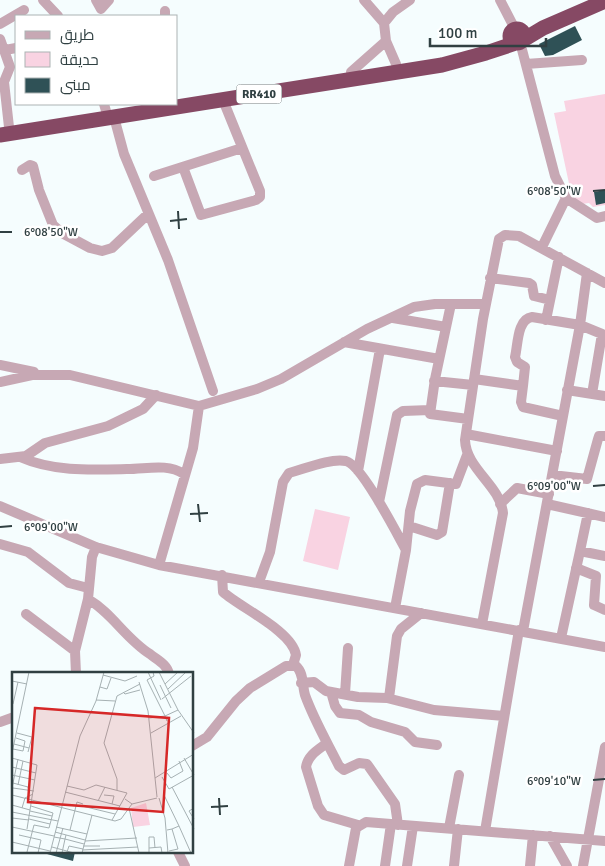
<svg xmlns="http://www.w3.org/2000/svg" width="605" height="866" font-family="Signika,Cairo,sans-serif">
  <rect width="100%" height="100%" fill="#f5fdfe"/>
  <path fill="#f9d3e2" d="M605,94V205L593,207L589,203L582,204L575,200L574,193H571L554,113L566,111L564,101Z
    M315,509L350,517L338,570L303,561Z"/>
  <path fill="#2f5156" d="M575,26L582,40L553,55L545,56L539,44Z
    M605,190V203L596,205L594,192Z
    M47,852H75L73,861L47,854Z"/>
  <g fill="none" stroke-linecap="round" stroke-linejoin="round">
    <path stroke="#c7a8b4" stroke-width="10" d="M43,0L58,16
      M96,0L101,9L109,0
      M364,0L384,23L386,41L396,64
      M500,0L515,29
      M165,16V11
      M384,23L393,12L410,0
      M0,24L24,10
      M0,39L10,67L4,82L9,127
      M520,42L555,176L566,198
      M5,50L16,48
      M526,64L582,60
      M351,72L386,41
      M104,104L106,111
      M114,117L124,154L168,260L213,391
      M183,167L201,215L256,200L260,197V191L223,100
      M22,170L30,165L33,166L39,190L53,225L62,233L90,248L102,251L112,248L148,214
      M154,176L242,148
      M542,247L566,198L597,218L605,216
      M490,278L529,283L532,285L534,296L550,300
      M451,304L435,379L430,414L468,419
      M393,318L446,327
      M546,320L559,257
      M344,342L439,359
      M0,365L34,372
      M474,379L523,386L521,402L523,407L563,416
      M434,381L473,385
      M0,382L32,375H70L199,406L257,389L281,379L367,329L414,307L435,304H486
      M523,386L525,367L517,362L515,357C518,345 517,319 532,317L580,325L602,334L592,394
      M567,390L605,396
      M466,434L557,451
      M20,457C54,472 91,470 127,469C147,469 167,463 184,474
      M0,459L26,456L45,443L108,426L143,409L156,395
      M358,471L380,349
      M552,475L587,479L598,439L599,436H605
      M379,502L397,415L403,411L430,410
      M500,504L517,488L549,494
      M547,504L605,517
      M0,506L96,547L159,565L605,647
      M588,513L580,551L605,556
      M409,526L437,535L442,532L450,483
      M0,544L28,552L69,583L88,588
      M96,547L92,557L88,599C112,613 126,639 150,654C157,660 167,664 169,674
      M159,565L193,448L199,406
      M576,568L596,576L594,605L605,610
      M222,575L223,592C241,608 292,631 296,655L293,665
      M259,582L270,552L283,482L289,473C305,469 329,458 346,461C362,465 397,534 406,550
      M395,608L406,550L410,511L417,484L425,480L456,484L467,455
      M26,614L75,651L88,599
      M482,624L503,513C500,485 466,469 465,440L483,319L499,239L505,235L519,236L605,283
      M523,631L580,325L587,273
      M561,638L580,551
      M75,651L76,674
      M301,683L314,682L326,691L358,697L387,698L434,710L504,716
      M331,692L335,706L340,713L359,715L371,722L405,732L415,742L437,745
      M345,694L348,648
      M389,698L397,636L401,629L421,613
      M0,722L14,717
      M327,743C318,750 308,755 306,767L318,806L324,815L358,825
      M192,746L207,737L236,701L250,688L286,666H296C304,673 302,685 305,695C314,720 327,742 339,766L344,770L359,763L367,764L395,804L398,825
      M449,828L459,775
      M485,831L519,630
      M550,836L567,866
      M178,852L185,866
      M349,866L356,828L366,822L605,841
      M385,866L391,824
      M407,866L413,826
      M454,866L458,829
      M530,866L533,835
      M583,866L605,747"/>
    <path stroke="#864964" stroke-width="15" d="M510 36a7 7 0 1 1 14 0a7 7 0 1 1-14 0Z
      M523,40L543,28L605,1
      M0,135L442,65L486,53L516,43"/>
  </g>
  <path fill="none" stroke="#304042" stroke-width="2" d="M593,191L605,190M178,211L179,229M170,221L187,219M0,232H12M593,486L605,485M198,504L200,522M190,514L208,513M0,527L12,526M593,780L605,779M219,798L220,815M211,807L228,806"/>
  <g text-anchor="middle" stroke-width="5" stroke-linejoin="round" paint-order="stroke">
    <rect fill="#fff" stroke="#6e797b" stroke-width="1" x="236.5" y="84.5" width="45" height="19" rx="4"/>
    <g font-size="12" font-weight="bold" fill="#304042">
      <text x="259" y="98">RR410</text>
    </g>
  </g>
  <g transform="translate(12 672)">
    <rect width="181" height="181" fill="#f5fdfe"/>
    <path d="M134,131L138,153L121,155L119,136Z" fill="#f9d3e2"/>
    <path fill="none" stroke="#a6b1b3" stroke-width="1" d="M136,0L149,28M147,0L166,38L182,61M91,3L113,9L125,4M0,9L15,12M127,10L136,39L145,125M153,12L166,0M148,13L159,36M88,15L95,17L99,6M156,17L174,0M111,20L113,22L128,18M150,27L179,4M84,28L103,29M1,32L6,10M137,46L153,44L135,8L142,4L141,0M155,49L153,44L166,38M5,61L20,65L16,80M139,61L169,44M2,72L17,76M1,77L11,79L13,69L4,66M0,81L17,0M0,86L25,93L15,157M172,86L182,103M0,95L24,101M155,101L159,106L171,99L167,89M0,103L23,108M150,105L157,117L182,103M143,106L182,82M1,111L16,115L17,119M6,113L11,89M55,114L72,118L84,113L115,121L100,148M160,115L182,157M0,116L6,87M1,116L22,119M105,118V107L92,71L105,24L128,12M53,120L108,134M0,123L103,149L109,147L117,136M92,123L102,124L100,132M152,123L167,154M147,126L153,146L156,181M113,127L120,132L117,136L127,181M86,129L93,115M120,132L145,126M0,133L18,138M70,134L103,142M10,136L13,126L21,122M182,136L177,139L182,147M18,139L40,144M0,140L46,149M0,146L17,148M17,147L38,152M0,155L42,164M44,155L75,162M160,157L167,154L179,181M58,158L65,130L71,132M155,158L160,157L166,177L157,179M43,160L73,168M7,163L29,168L26,181M54,163L53,167L72,172M42,165L53,167L50,181M73,169L125,166M0,170L38,179M71,174H88M40,175L62,181M137,176L149,175L150,181M70,178L126,175M15,180L22,153L37,156L41,141L19,134M55,180L57,174L71,177M38,181L68,64L84,29L92,0M44,181L51,156M70,181L80,143M137,181V165H142L143,176"/>
    <path fill="#d62828" fill-opacity="0.15" stroke="#d62828" stroke-width="2.5" d="M23,36L157,46L151,140L16,130Z"/>
    <rect width="181" height="181" fill="none" stroke="#304042" stroke-width="2.5"/>
  </g>
  <g font-size="12" text-anchor="middle" fill="#304042" stroke="#fff" stroke-width="5" stroke-linejoin="round" paint-order="stroke">
    <text x="554" y="195">6°08'50"W</text>
    <text x="51" y="236">6°08'50"W</text>
    <text x="554" y="490">6°09'00"W</text>
    <text x="51" y="531">6°09'00"W</text>
    <text x="554" y="785">6°09'10"W</text>
  </g>
  <rect x="15" y="15" width="162" height="90" fill="#ffffff" stroke="#acb3b3"/>
  <rect x="25" y="31" width="25" height="8" fill="#c7a8b4" stroke="#acb3b3"/>
  <text x="60" y="40" font-size="15" fill="#304042">طريق</text>
  <rect x="25" y="52" width="25" height="15" fill="#f9d3e2" stroke="#acb3b3"/>
  <text x="60" y="65" font-size="15" fill="#304042">حديقة</text>
  <rect x="25" y="78" width="25" height="15" fill="#2f5156" stroke="#acb3b3"/>
  <text x="60" y="90" font-size="15" fill="#304042">مبنى</text>
  <path d="M430 38v8h116v-8" fill="none" stroke="#304042" stroke-width="2.5"/>
  <text x="438" y="38" font-size="15" fill="#304042" stroke="#ffffff" stroke-width="4" paint-order="stroke">100 m</text>
</svg>
